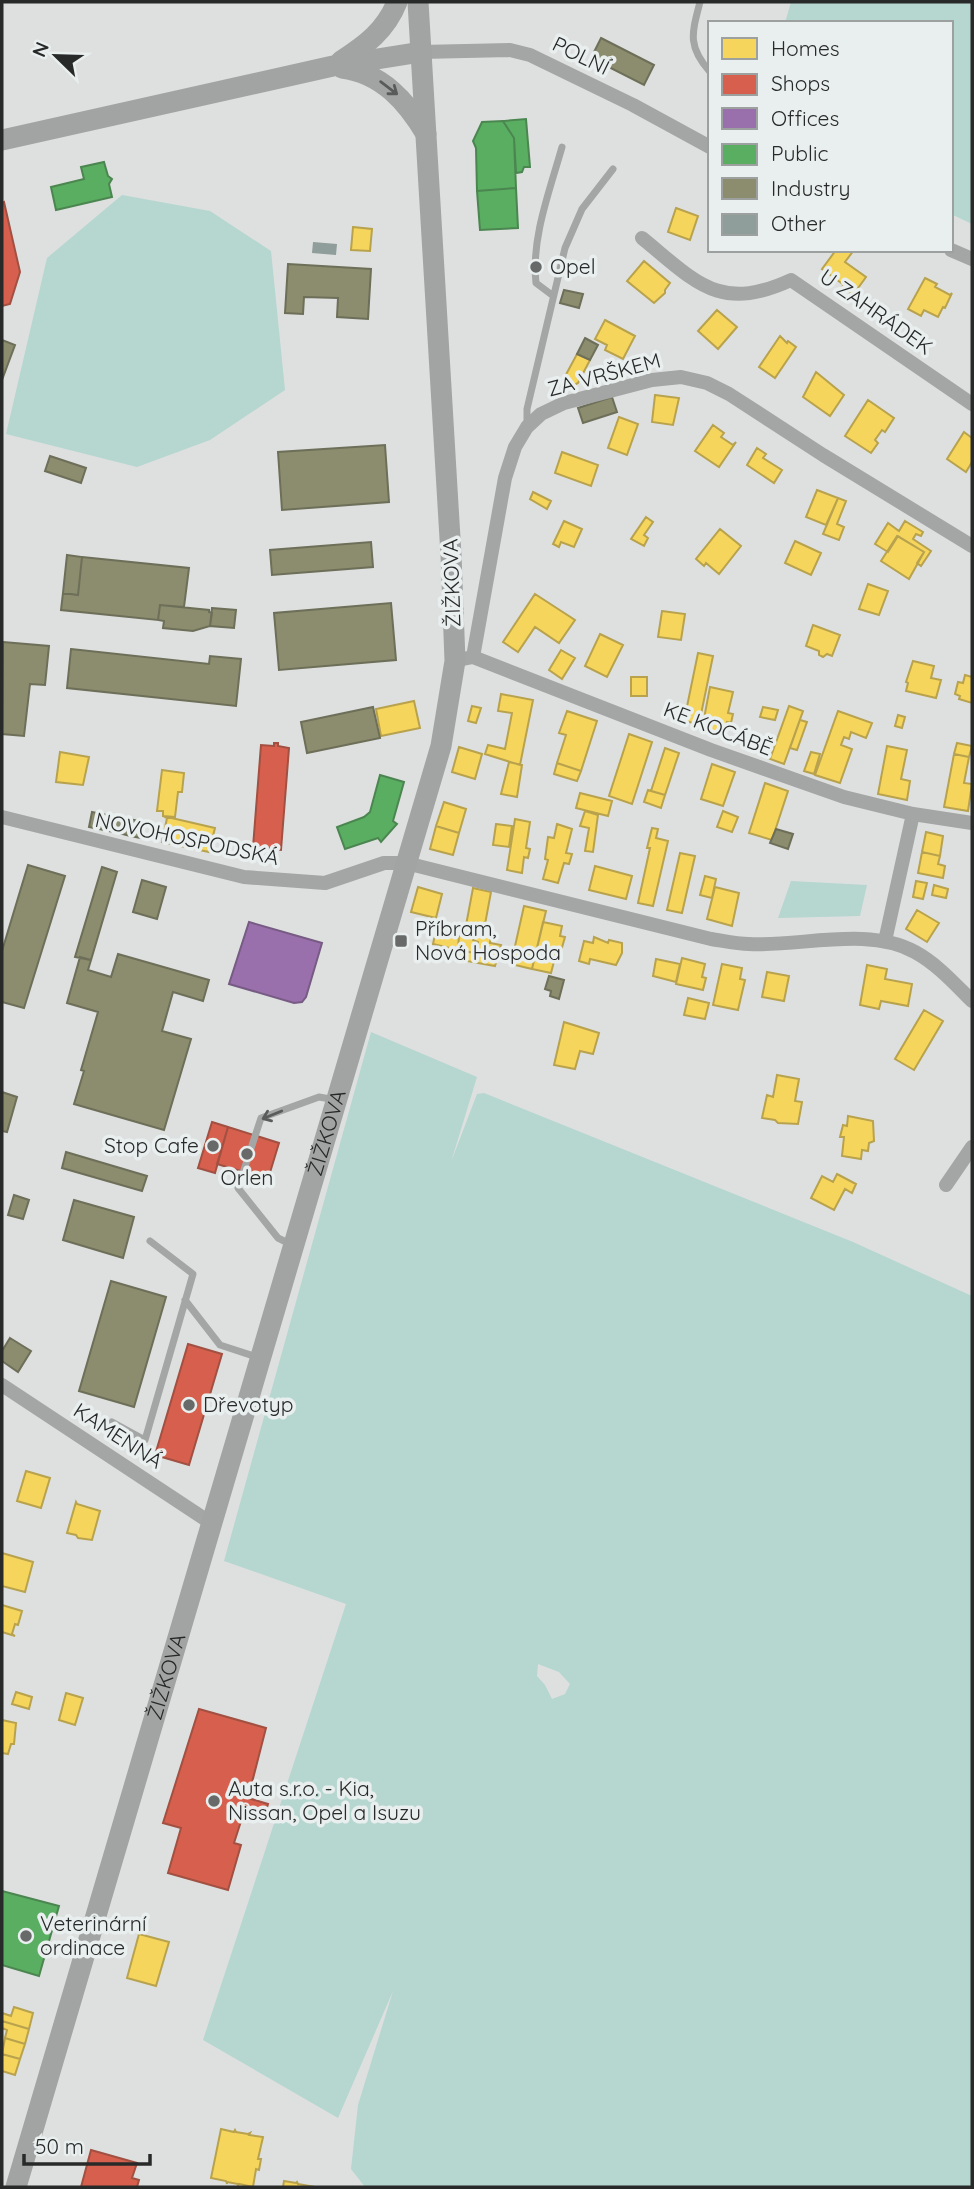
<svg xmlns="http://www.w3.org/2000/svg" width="974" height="2189" font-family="Quicksand,sans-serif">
  <rect width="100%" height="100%" fill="#dde0df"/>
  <path fill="#b6d6d0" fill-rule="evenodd" d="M791,2H972V224L951,214V23H785Z
    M122,195L210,211L271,251L285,390L210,440L137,467L6,434L47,258Z
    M791,881L867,885L860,916L778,918Z
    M371,1032L477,1077L451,1162L477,1094L484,1093L853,1242L972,1296V2187H365L351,2169L358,2105L393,1991L338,2118L203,2040L346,1604L224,1561ZM538,1664L559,1672L570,1684L565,1694L552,1699L545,1685L537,1676Z"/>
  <path fill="#f6d55c" stroke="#b8a24d" stroke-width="2" d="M676,208L698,216L690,240L668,232Z
    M353,227L372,229L370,251L351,250Z
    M836,250H854L845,262L866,277L853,295L842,287L844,285L822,269Z
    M644,261L670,283L665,290V293L654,303L627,281Z
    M925,278L937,284L935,287L950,295L952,293L945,308L943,307L938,317L924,310L921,316L908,309Z
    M717,310L737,327L718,349L698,331Z
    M605,320L635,336L623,359L605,350L607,345L595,339Z
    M780,336L787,343L788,341L796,347L775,378L759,367Z
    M577,354L590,360L578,383L567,389L562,382Z
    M816,372L844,395L830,416L803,397Z
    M655,395L679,398L673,425L652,422Z
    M868,400L894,418L885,432L882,430L875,440L878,443L871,453L845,436Z
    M619,417L638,424L627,455L608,448Z
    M713,425L724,433L721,437L733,445L736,442L719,467L695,451Z
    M964,432L972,438V462L966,472L947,459Z
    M757,448L766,454L763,458L782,470L774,483L747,465Z
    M562,452L598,465L591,486L555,473Z
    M817,490L838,498L826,525L806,517Z
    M533,492L551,501L547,509L530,499Z
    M838,498L846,501L837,524L844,527L839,540L823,534Z
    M646,517L653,522L644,535L648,538L644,546L631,539Z
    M564,521L582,529L574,547L561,542L559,547L553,544Z
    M905,521L923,532L921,536L916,534L913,539L931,551L921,566L917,563L924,552L898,536L888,552L875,544L888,523L899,531Z
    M720,529L741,546L719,574L706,563L704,566L696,559Z
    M897,536L924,552L909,579L881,561Z
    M795,541L821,553L811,575L785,563Z
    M868,584L888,591L879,615L859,609Z
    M535,594L575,620L559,643L535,627L518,652L503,642Z
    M662,611L685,614L681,640L658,637Z
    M813,625L840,635L832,656L827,654L823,657L819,655V651L806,646Z
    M600,634L623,645L607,677L585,666Z
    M561,650L575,658L562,679L549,670Z
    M698,653L713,656L699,724L684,721Z
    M913,661L934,666L931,678L941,680L936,698L906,691L908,683L906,682Z
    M965,675L972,677V703L959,699L960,696L955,694L958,682L963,683Z
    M631,677H647V696H631Z
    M710,687L733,692L728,713L733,714L731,723L727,722L724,734L702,729Z
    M501,694L533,700L520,765L485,754L488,745L505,749L512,713L498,711Z
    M414,701L420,728L381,736L376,709Z
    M472,706L481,708L476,723L468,721Z
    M789,706L803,711L784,764L770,759Z
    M763,707L778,710L775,720L760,717Z
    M567,711L597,721L581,771L557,763L566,735L559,733Z
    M838,711L872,723L866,738L851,732L849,739L844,737L841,745L852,749L840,783L815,775Z
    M898,715L905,717L902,728L895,726Z
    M800,720L807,722L797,750L790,748Z
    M629,734L652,742L632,804L609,796Z
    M957,743L972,746L969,757L954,754Z
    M887,746L907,750L901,779L910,781L907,800L878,794Z
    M459,747L482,754L475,779L452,772Z
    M665,748L679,753L665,795L651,791Z
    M60,752L89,757L83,785L56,782Z
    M811,752L820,754L814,774L804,771Z
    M954,754L969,757L964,783L972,784L968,811L944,807Z
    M509,762L522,765L517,797L501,794Z
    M557,763L581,771L577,781L554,774Z
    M712,764L735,772L723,806L701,799Z
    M162,770L184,773L182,792H178L175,817L163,816V811H157Z
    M765,783L788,791L772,840L749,833Z
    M648,790L665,795L661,808L644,802Z
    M580,793L612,801L608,816L576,808Z
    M444,802L466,809L459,833L436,826Z
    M585,811L598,815L593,852L585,851L589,828L580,826Z
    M723,811L738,817L732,832L717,827Z
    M163,816L215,828L209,852L162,842L167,818Z
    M515,819L530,822L526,848L530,849L528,858L524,857L522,873L507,870Z
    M496,824L512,826L509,847L493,845Z
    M557,824L572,829L566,853L572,854L569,864L564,863L558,883L543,879L548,860L545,859L548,837L554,838Z
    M436,826L459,833L453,855L430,849Z
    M652,828L658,829L656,838L668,841L653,906L638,903L650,848H647Z
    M926,832L943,836L940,856L922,852Z
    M922,852L940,856L938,864L945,866L943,878L918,873Z
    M680,853L695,856L682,913L667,910Z
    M595,866L632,876L626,899L589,890Z
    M705,876L716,879L712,898L700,895Z
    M916,881L927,883L923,899L913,897Z
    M934,885L948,889L946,898L932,895Z
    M418,887L442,894L436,918L411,912Z
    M715,887L739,893L732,926L707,919Z
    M473,888L491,892L483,935L475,933L473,940L478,942L475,953L458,950L459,935L464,936Z
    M524,906L546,911L532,969L511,964Z
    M917,910L939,923L927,942L906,929Z
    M543,922L562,926L560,936L565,937L561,951L557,950L551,973L532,969Z
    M436,930L459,935L458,950L433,944Z
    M475,933L491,936L490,943L501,945L495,966L456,959L458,950L475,953L478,942L473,940Z
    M594,937L608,943L609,940L622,943V953L616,965L590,959L589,964L579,961L584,941L593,943Z
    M682,958L705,964L702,977L706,978L703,990L676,984Z
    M656,959L680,964L676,982L653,976Z
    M722,964L742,968L740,979L745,980L738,1010L713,1005Z
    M867,965L887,969L885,979L912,984L908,1006L881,1001L879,1009L860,1005Z
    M767,972L789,976L784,1001L762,997Z
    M688,998L709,1003L705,1019L684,1015Z
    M924,1010L943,1021L914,1070L895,1059Z
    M564,1022L599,1033L593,1054L580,1051L575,1069L554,1065Z
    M777,1075L799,1079L795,1101L802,1102L798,1124L778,1123L775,1120L762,1118L767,1095L773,1097Z
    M848,1116L873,1121L874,1141L869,1143L868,1151L862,1150L861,1159L842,1156L844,1137H840L843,1125L847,1126Z
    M837,1174L856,1184L852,1193L845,1189L834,1210L811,1198L822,1176L833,1182Z
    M26,1471L50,1478L41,1508L17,1501Z
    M76,1502L77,1504L100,1511L92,1540L78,1538L76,1535L67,1533Z
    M2,1553L33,1562L25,1592L2,1586Z
    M2,1605L22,1611L18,1625L15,1624L12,1634L15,1636L2,1632Z
    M16,1692L32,1697L29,1709L12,1704Z
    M66,1693L83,1698L75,1725L59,1720Z
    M2,1720L16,1723L14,1744H11L8,1754L2,1753Z
    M139,1934L169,1942L156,1986L127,1978Z
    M14,2007L33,2013L29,2029L2,2021V2013L11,2016Z
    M2,2021L29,2029L25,2044L5,2038L7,2030L2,2028Z
    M5,2038L25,2044L20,2059L2,2054Z
    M2,2054L20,2059L15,2075L2,2071Z
    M221,2129L234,2132L235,2130L236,2132L248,2134L250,2133L249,2135L263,2137L258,2159H261L259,2170L256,2169L253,2187L239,2184L238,2186V2184L227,2182V2184L226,2181L211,2178Z
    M284,2181L296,2183L297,2182L298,2184L315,2187H283Z"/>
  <path fill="#d6604d" stroke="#a25042" stroke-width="2" d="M4,202L20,272L10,304L2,306V203Z
    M274,743H278V746L289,748L281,850L253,847L261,745L274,746Z
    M212,1122L228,1127L215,1173L198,1168Z
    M228,1127L279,1143L268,1179L217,1164Z
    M188,1344L222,1354L189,1465L155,1455Z
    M199,1709L266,1728L248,1798L268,1804L263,1821L243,1815L234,1843L241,1845L228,1890L168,1873L181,1828L163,1823Z
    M91,2150L137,2163L132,2178L139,2180L137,2187H81Z"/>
  <path fill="#9970ab" stroke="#775b84" stroke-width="2" d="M249,922L322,943L306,997L302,1002L294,1003L229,984Z"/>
  <path fill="#5aae61" stroke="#4b8650" stroke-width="2" d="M526,119L530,167H524L522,172L516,173L514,138L503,121Z
    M503,121L514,138L516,188L477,191L476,148L473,141L482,122Z
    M104,162L108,176L112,179L109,184L112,197L56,210L51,187L84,179L81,167Z
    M516,188L518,228L480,230L477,191Z
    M380,775L404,782L393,821L397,824L381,842L378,838L345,849L337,827L364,817L370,812Z
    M2,1891L59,1906L39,1976L2,1965Z"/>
  <path fill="#8c8c6e" stroke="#6e6f59" stroke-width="2" d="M601,38L654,65L644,85L591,58Z
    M288,264L371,269L368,319L337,317L338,298L304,297L303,314L285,313Z
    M564,290L583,294L579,308L560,303Z
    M585,338L598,345L590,360L577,354Z
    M2,340L15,345L2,380Z
    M612,397L617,412L583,423L578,408Z
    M385,445L389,502L282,510L278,452Z
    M50,456L86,468L81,483L45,471Z
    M371,542L373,567L272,575L270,550Z
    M67,555L82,557L78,595L63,593Z
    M82,557L189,568L184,607L160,605L158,620L61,610L63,593L78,595Z
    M391,603L396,660L279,670L274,613Z
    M160,605L209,610V612L212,613L210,626L193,631L163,628L164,621L158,620Z
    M212,608L236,610L234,628L210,626Z
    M3,642L49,646L45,685L30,684L24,736L2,734Z
    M71,649L209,664L210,656L241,659L236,706L67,688Z
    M373,707L380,738L307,753L301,722Z
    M92,812L102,814L99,829L89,827Z
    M102,814L112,816L109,831L99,829Z
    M112,816L123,818L119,833L109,831Z
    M123,818L134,820L130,836L119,833Z
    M134,820L144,822L141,838L130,836Z
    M776,829L793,834L788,849L770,843Z
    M28,865L65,876L24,1008L2,1002V951Z
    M102,867L117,872L91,960L75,957Z
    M142,880L166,887L157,919L133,912Z
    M118,954L209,980L203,1001L173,992L162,1031L191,1039L164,1130L74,1104L84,1071L81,1070L98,1012L67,1003L80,957L91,960L88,970L111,977Z
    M549,976L564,980L559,999L550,996L551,991L545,989Z
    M2,1092L17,1097L7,1132L2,1131Z
    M66,1152L147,1176L142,1191L62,1168Z
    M14,1195L29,1200L23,1219L8,1215Z
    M74,1200L134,1217L123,1258L63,1240Z
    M111,1281L166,1297L134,1407L79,1391Z
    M10,1338L31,1351L18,1372L2,1361V1351Z"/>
  <path fill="#8f9d9b" d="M313,242L337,244L336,255L312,253Z"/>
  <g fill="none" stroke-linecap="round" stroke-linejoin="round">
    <path stroke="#a4a5a5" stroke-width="7" d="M700,2C692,33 687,46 710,72
      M552,295L536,283C531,238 550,190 562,147
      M527,426V409L565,248L582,209L613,169
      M290,1244L278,1238L238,1188L261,1118L319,1097L336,1100
      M185,1300L220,1345L260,1358
      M112,1422L145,1440L193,1274L150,1241"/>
    <path stroke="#a4a5a5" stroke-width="14" d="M421,52L510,50L530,55L633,105L710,147
      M642,238C696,282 719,313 791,280L972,404
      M951,250L972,259
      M473,657L505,478L515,447L527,427L541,414L564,403L652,380L681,377L707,383L729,394L823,455L972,546
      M463,659L473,657L711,750L844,797L913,814L972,823
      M2,817L244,877L325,883L384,863H406L711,939C724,941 737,944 749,944C800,947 868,926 915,952C937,964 954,983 972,1001
      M885,941L913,814
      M946,1185L972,1147
      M2,1385L211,1523"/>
    <g stroke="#a2a4a4" stroke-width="21">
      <path d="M341,61C366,45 386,30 397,2"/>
      <path d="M342,68C382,73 407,102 426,134"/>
      <path d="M2,140L333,66L421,52"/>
      <path id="s1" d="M16,2187L441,746L455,661L451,555L418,2"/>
    </g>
  </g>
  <defs><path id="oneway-shaft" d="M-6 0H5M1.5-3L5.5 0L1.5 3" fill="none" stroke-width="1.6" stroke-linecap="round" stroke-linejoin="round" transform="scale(1.75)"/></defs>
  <use stroke="#595b5a" href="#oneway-shaft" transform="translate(389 88) rotate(37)"/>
  <use stroke="#5a5b5b" href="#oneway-shaft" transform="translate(272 1115) rotate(158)"/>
  <g fill="#676a69" stroke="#e9efee" stroke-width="2.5">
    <circle cx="536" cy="267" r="7"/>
    <rect x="394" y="934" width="14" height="14" rx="3.5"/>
    <circle cx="213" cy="1146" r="7"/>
    <circle cx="247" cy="1154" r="7"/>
    <circle cx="189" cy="1405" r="7"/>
    <circle cx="214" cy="1801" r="7"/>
    <circle cx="26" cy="1936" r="7"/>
  </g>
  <g text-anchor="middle" stroke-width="7" stroke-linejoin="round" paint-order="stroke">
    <g font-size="21" fill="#282a29" stroke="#e9efee">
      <text transform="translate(581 56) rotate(26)" y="7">POLNÍ</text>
      <text transform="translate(876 312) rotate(35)" y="7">U ZAHRÁDEK</text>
      <text transform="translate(604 375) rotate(-15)" y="7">ZA VRŠKEM</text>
      <text transform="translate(452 583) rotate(-92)" y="7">ŽIŽKOVA</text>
      <text transform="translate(718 729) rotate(21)" y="7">KE KOCÁBĚ</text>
      <text transform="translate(187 839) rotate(12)" y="7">NOVOHOSPODSKÁ</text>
      <text dy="7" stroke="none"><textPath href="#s1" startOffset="1099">ŽIŽKOVA</textPath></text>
      <text transform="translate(118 1436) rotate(33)" y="7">KAMENNÁ</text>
      <text dy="7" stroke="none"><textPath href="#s1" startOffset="532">ŽIŽKOVA</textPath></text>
    </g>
    <g font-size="21" fill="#282a29" stroke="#e9efee" text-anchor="start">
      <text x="550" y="274">Opel</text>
      <text x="415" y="936">Příbram,<tspan x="415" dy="24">Nová Hospoda</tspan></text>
      <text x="199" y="1153" text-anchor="end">Stop Cafe</text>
      <text x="247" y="1185" text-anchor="middle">Orlen</text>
      <text x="203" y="1412">Dřevotyp</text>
      <text x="228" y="1796">Auta s.r.o. - Kia,<tspan x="228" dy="24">Nissan, Opel a Isuzu</tspan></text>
      <text x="40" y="1931">Veterinární<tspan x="40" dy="24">ordinace</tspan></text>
    </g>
  </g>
  <rect width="974" height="2189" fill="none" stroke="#282a29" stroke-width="7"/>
  <rect x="708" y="21" width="245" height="231" fill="#e9efee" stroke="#9ca09f" stroke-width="2"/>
  <rect x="722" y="38" width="35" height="21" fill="#f6d55c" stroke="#9ca09f" stroke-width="2"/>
  <text x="771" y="56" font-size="21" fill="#282a29">Homes</text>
  <rect x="722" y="74" width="35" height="21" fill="#d6604d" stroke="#9ca09f" stroke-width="2"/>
  <text x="771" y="91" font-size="21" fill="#282a29">Shops</text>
  <rect x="722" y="108" width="35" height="21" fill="#9970ab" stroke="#9ca09f" stroke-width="2"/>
  <text x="771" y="126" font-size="21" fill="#282a29">Offices</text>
  <rect x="722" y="144" width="35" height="21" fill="#5aae61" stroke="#9ca09f" stroke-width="2"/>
  <text x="771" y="161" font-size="21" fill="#282a29">Public</text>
  <rect x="722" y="178" width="35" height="21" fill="#8c8c6e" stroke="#9ca09f" stroke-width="2"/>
  <text x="771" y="196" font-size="21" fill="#282a29">Industry</text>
  <rect x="722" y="214" width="35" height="21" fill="#8f9d9b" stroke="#9ca09f" stroke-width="2"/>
  <text x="771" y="231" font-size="21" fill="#282a29">Other</text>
  <g transform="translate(56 56) rotate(293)" stroke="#e9efee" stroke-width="5" paint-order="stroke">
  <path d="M0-5L12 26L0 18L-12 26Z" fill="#282a29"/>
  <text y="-10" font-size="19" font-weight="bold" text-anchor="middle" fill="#282a29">N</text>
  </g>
  <path d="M24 2154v10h126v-10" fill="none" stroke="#282a29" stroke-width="3.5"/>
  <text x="35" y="2154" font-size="21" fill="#282a29" stroke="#e9efee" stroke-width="5" paint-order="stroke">50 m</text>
</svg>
